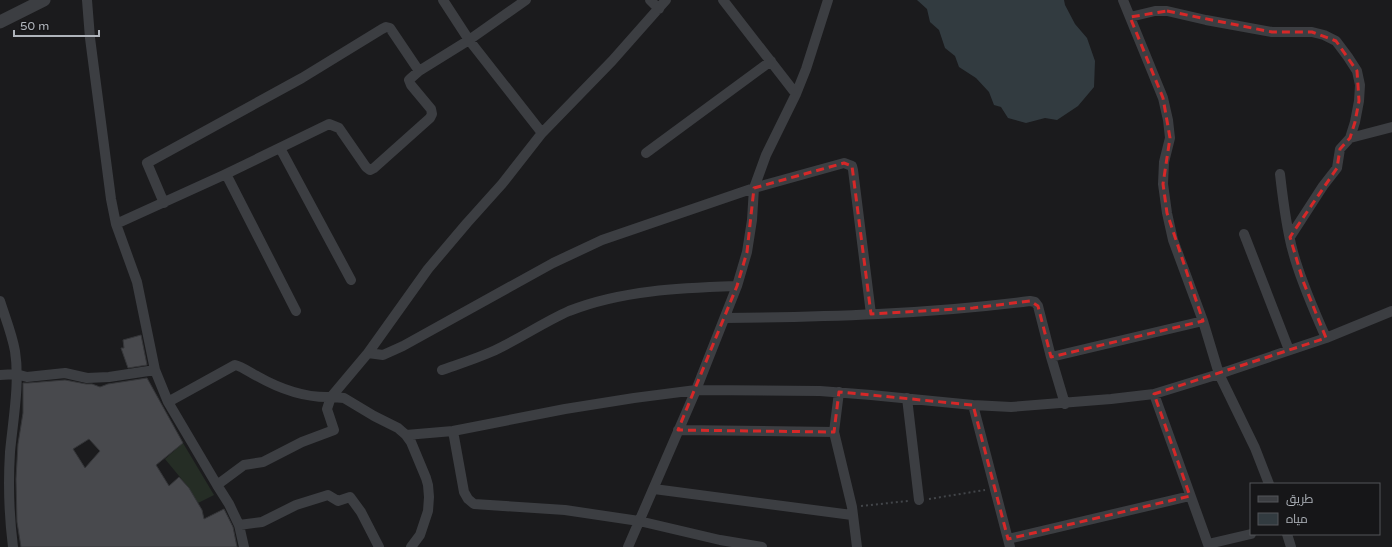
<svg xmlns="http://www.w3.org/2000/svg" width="1392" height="547" font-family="'Varela Round',Cairo,sans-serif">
  <rect width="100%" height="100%" fill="#1b1b1d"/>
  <path fill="#252d25" d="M183,443L214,495L198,503L189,488L165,459Z"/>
  <path fill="#323b40" d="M917,0H1064L1065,5L1075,24L1087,38L1095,61L1094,87L1078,106L1057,120L1045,118L1026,123L1008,118L1001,107L994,105L989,92L976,78L959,67L955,56L945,48L939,30L930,22L927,9Z"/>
  <path fill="#48494d" stroke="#353639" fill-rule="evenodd" d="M141,335L147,365L128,368L121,348H124L123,340Z
    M147,378L183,443L156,465L169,486L179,477L189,488L202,510L204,519L224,509L233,527L237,547H21L17,522L16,479L18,444L23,413V383H28L65,380L86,384H92L100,387L108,384ZM89,439L100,451L85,468L73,449Z"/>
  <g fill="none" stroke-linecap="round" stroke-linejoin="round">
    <path stroke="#424549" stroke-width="2" stroke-dasharray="2 3" stroke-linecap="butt" d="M929,499L985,490
      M861,506L908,501"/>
    <path stroke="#3c3e42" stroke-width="10" d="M87,0L90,38L111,199L116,224L137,282L155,370L168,402L217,485L229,504L239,525L244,547
      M443,0L469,40L542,133
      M650,0L659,9
      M723,0L796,94
      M1123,0L1163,98L1168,120L1170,138L1164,162L1163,184L1167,213L1173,240L1203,321L1219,374L1255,448L1269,484
      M1130,17L1155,11H1167L1206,20L1272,32H1312L1324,35L1336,41L1348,57L1357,71L1360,85L1359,101L1355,122L1350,138L1340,149L1337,168L1323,186L1290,237
      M1350,138L1392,127
      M280,148L351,280
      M646,153L771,61
      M226,174L296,311
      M1280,174C1283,200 1286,227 1293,252C1301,282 1314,310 1326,338
      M164,203L147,163L302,78L382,29L386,27L390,28L419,71
      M116,224L226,174L329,124L339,128L366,167L370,170L374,168L430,118L432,114L431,109L411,85L409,80L410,79L419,71L469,40L526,0
      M1244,234L1289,350
      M0,301C5,317 12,334 15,351C20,383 13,420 10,452C8,484 9,515 13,547
      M725,318C827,317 929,314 1030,301L1035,302L1038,306L1051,357L1065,404
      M368,353L383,355L403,346L553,263L602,240L754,188L844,163L852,166L853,170L871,314
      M1051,357L1203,321
      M442,370C459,364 475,359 491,352C518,340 542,323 569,311C622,290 681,288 737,286
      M0,375L16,374L27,377L65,373L87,378L109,377L155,370
      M839,392L834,432L852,507L857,547
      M1154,394L1209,547
      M907,398L919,500
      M168,402L235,365C243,367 249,372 257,376C280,389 304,398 331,397L368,353L428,269L467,223L502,184L542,133L612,61L666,0
      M973,405L1010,547
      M678,430L834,432
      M453,431L464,492L468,499L474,504L565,510L639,521L720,540L762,547
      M406,435L453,431L565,409L634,398L696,390L820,391L871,395L973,405L1011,407L1111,399L1154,394L1219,374L1326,338L1392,311
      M217,485L244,465L263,462L302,442L334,430L327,409L331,397L344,398L374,416L398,428L406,435L411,442L426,478L428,485L429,497L428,511L420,535L411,547
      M654,489L852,515
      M239,525L262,522L296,505L328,495L338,501L350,497L361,512L379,547
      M1287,534L1291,547
      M1008,539L1190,496
      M1208,544L1251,534
      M628,547L696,390L737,286L747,252L752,220L754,188L766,155L796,94L806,69L828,0"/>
    <path stroke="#3c3e42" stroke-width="13" d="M0,22L44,0"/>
  </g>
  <path fill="none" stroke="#d62828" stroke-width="3" stroke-dasharray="8 5" stroke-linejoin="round" d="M1167,11L1272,32H1312L1336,41L1357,71L1359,101L1355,122L1350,138L1340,149L1337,168L1290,237L1303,281L1326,338L1154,394L1190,496L1008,539L973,405L839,392L834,432L678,430L737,286L747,252L754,188L844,163L852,166L871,314L973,308L1030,301L1038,306L1051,357L1203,321L1167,213L1163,184L1170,138L1163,98L1130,17Z"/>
  <rect x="1250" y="483" width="130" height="52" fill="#161618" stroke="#535559"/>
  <rect x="1258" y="496" width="20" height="6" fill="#3c3e42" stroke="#535559"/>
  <text x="1286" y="503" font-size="12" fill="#afb4bb">طريق</text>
  <rect x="1258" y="513" width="20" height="12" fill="#323b40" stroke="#535559"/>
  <text x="1286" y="523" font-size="12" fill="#afb4bb">مياه</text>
  <path d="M14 30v6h85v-6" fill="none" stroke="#afb4bb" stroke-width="2"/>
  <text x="20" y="30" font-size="12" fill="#afb4bb" stroke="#161618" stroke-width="3" paint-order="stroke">50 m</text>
</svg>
